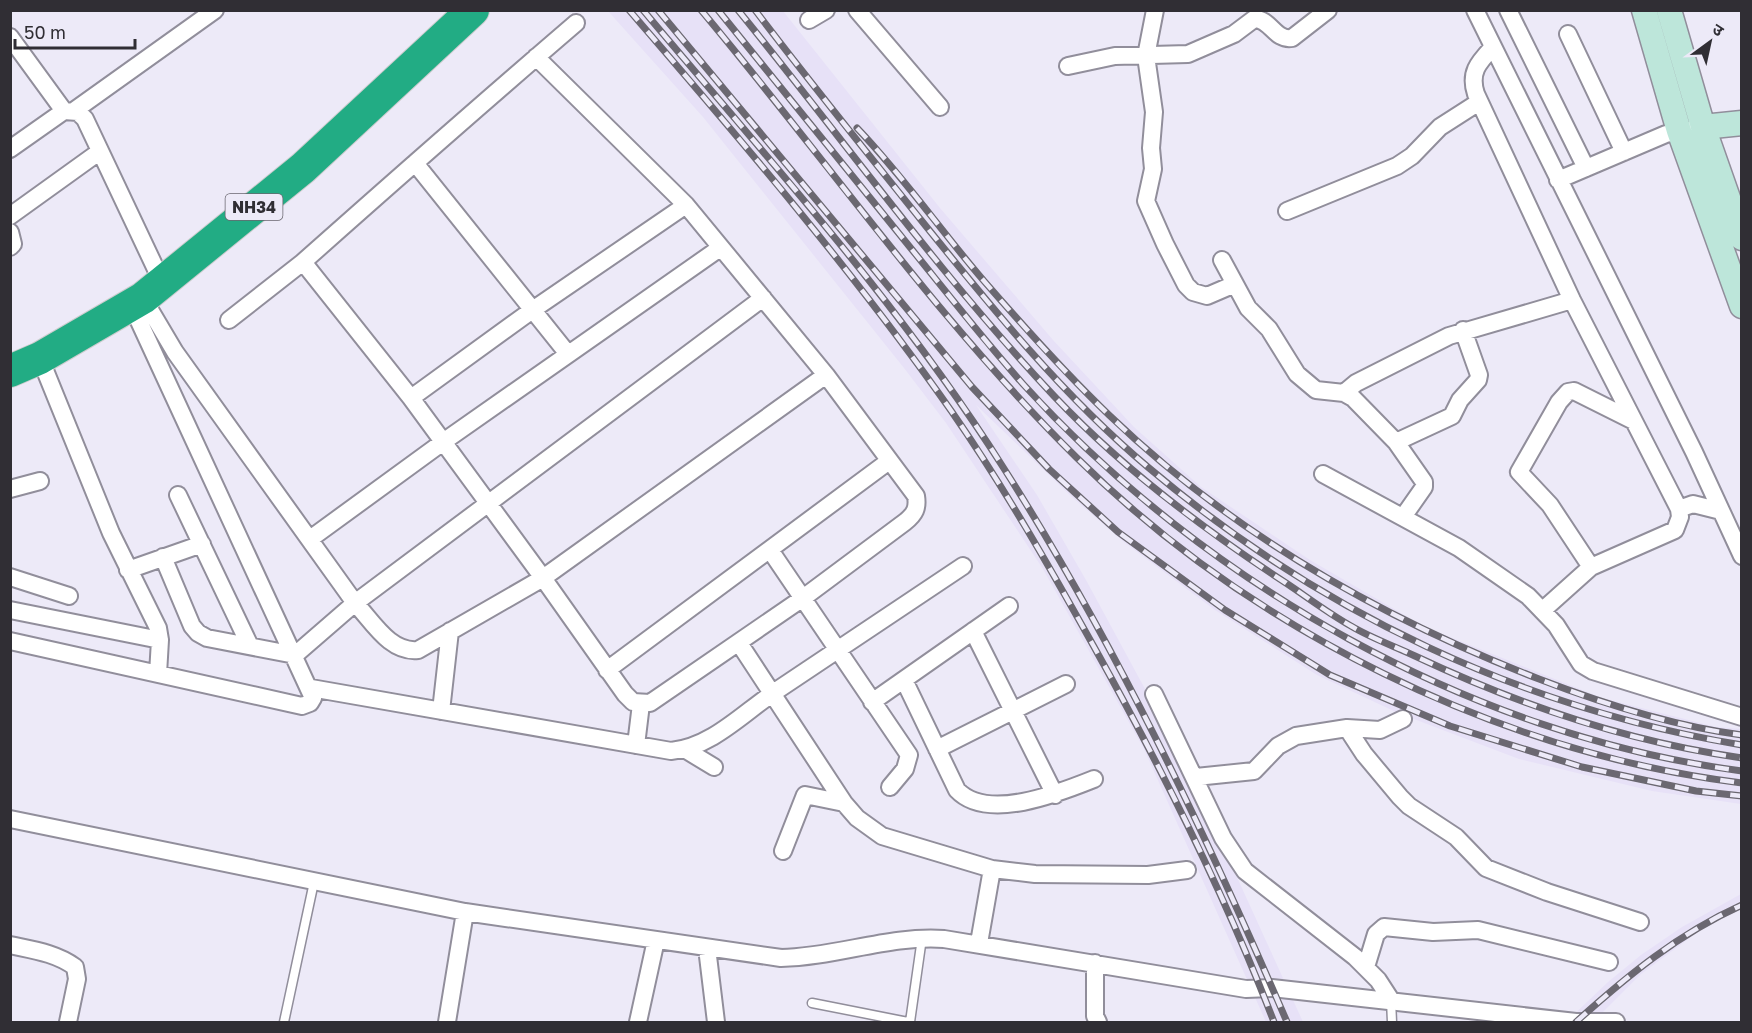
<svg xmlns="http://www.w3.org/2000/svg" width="1752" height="1033" font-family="'Golos Text','Noto Sans Devanagari',sans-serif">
  <rect width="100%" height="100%" fill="#edeaf8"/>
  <path fill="#e7e1f7" d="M608,11H783L940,208L1053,340L1134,427L1201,487L1310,560L1425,627L1602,698L1716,727L1741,729V804L1652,791L1519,759L1398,713L1317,675L1215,610L1124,542L1072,497L976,405L1037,495L1086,580L1184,761L1303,1022H1266L1144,749L1043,569L946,423L904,368L703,117Z
    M1741,894V909L1699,931L1641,974L1593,1022H1566L1608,982L1641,955L1682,927Z"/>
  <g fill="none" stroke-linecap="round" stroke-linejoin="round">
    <defs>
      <path id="lane" d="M1391,1000L1392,1022
        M812,1003L908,1022
        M284,1022L314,882
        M910,1022L922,938"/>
      <path id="street" d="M857,10L940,107
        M1155,10L1146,56L1154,112L1151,148L1153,169L1146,201L1165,244L1186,285L1193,292L1207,296L1235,284
        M1475,10L1694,452L1742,556
        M1508,10L1586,168
        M809,20L826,10
        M1568,34L1624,152
        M10,37L64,111
        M1492,48C1478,63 1469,73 1476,94L1572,300L1679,509L1680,517L1675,530L1591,567L1543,610
        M536,57L686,205L826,375L916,496C918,508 915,514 905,522L803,598L650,703L633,702L625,694L543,578L411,398L303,262C393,182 484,102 576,23
        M1068,66L1115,56L1188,54L1234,34L1254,19C1270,18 1275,41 1292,38L1328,10
        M75,110L215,10
        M10,149L64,111L78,112L85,119L162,282
        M415,163L568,354
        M1558,180L1666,134L1688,130
        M1287,211L1397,166L1412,156L1440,127L1479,102
        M10,216L99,152
        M10,232L13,244L10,247
        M1222,260L1248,308L1269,329L1297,374L1316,390L1344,393L1353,398L1396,442L1424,482V487L1403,517
        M143,298L175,352L355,603L763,298
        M229,320L303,262
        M40,358L111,533L158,628L160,640L158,674
        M1344,393L1356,383L1449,336L1572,300
        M411,398L531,311L686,205
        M1396,442L1452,416L1460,400L1478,380L1479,375L1463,330
        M1323,474L1459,548L1528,596L1556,625L1581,664L1593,671L1742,717
        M10,489L40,481
        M178,495L250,646
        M1679,509L1693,504L1721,511
        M310,539L443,442L720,248
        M770,550L909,755L905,769L890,787
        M163,557L192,626L198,633L207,638L295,655L355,603C373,622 390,653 418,650L543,578L826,375
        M1591,567L1550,505L1519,472L1559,402L1568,392L1574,391L1634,421
        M128,570L202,544
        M10,577L69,596
        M10,610L160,640
        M973,631L1055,795
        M10,641L302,706L310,703L313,698L132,306
        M739,643L844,803L857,818L882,836L992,869L1035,874L1148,875L1187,870
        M607,670L889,461
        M904,680L957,790C987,822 1059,793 1094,779
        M311,688L671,751C712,747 743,713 776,691C838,649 901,608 963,566
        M1154,694L1223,838L1245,871L1355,957L1378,980L1391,1000
        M872,702L1009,606
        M441,711L450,631
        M1347,728L1364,754L1400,797L1409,806L1456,837L1486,868L1547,892L1640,922
        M636,745L641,704
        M937,749L1066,684
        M686,750L714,767
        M1196,777L1254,771L1278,746L1296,736L1347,728L1380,730L1403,719
        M10,819L465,912L781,958C836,957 890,935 944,939L1246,989L1272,988L1576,1022H1616
        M783,851L805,795L844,803
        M979,943L992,869
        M10,945C33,950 56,953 75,967L77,979L68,1022
        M707,948L716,1022
        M1095,963V1016L1098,1022
        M1366,967L1376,934L1384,927L1433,932L1478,930L1609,962
        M447,1022L465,912
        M638,1022L656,940"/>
      <path id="secondary" d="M1644,10L1679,131L1742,306
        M1669,10L1703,127L1742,238
        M1703,127L1742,123"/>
      <path id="highway" d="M10,371L40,358L143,298L303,168L473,10"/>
    </defs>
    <use href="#lane" stroke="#918e9b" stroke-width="11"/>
    <use href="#street" stroke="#918e9b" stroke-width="20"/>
    <use href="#secondary" stroke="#918e9b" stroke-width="27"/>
    <use href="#highway" stroke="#cdcdce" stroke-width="34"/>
    <use href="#lane" stroke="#fff" stroke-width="8"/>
    <use href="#street" stroke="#fff" stroke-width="16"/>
    <use href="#secondary" stroke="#bde6da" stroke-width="24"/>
    <use href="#highway" stroke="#22ac84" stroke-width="32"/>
    <defs>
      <path id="rail" d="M629,10C741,140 854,272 952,412C1004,487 1049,566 1093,645C1161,767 1224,892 1274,1022
        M643,10C767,158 900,304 1003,467C1114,641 1206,834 1287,1022
        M658,10L972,387L1049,469L1118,532L1225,610L1330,675L1450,726L1582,767L1696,791L1742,796
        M701,10C826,159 938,321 1077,458C1250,629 1499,753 1742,783
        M718,10C780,87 843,164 905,241C944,289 982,338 1023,384C1205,584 1472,736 1742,771
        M738,10C843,139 940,275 1054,396C1122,468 1203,529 1286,583C1307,597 1328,613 1351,626C1371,638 1394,646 1415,656C1519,705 1628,742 1742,758
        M755,10C809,81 865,150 921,220C991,307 1063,396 1149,468C1318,611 1523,709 1742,745
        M857,128C903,176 941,231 984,281C1024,327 1065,373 1109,415C1232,533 1381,618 1539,679C1604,704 1672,726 1742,735
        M1576,1022C1627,976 1678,934 1742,905"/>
    </defs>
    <use href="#rail" stroke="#6b6871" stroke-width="7"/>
    <use href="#rail" stroke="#edeaf8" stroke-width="4.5" stroke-dasharray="14" stroke-linecap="butt"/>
  </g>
  <g text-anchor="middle" stroke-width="6" stroke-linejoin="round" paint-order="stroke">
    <rect fill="#edeaf8" stroke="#69666f" stroke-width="1.5" x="225.5" y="194" width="57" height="26" rx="4.5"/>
    <g font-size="16" font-weight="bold" fill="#302e34">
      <text x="254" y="213">NH34</text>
    </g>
  </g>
  <rect width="1752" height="1033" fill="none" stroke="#302e34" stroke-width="24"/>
  <g transform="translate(1710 42) rotate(33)" stroke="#edeaf8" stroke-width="4.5" paint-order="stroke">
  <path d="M0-4.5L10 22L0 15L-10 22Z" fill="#302e34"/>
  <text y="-9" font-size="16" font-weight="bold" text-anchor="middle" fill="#302e34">उ</text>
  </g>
  <path d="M15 39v9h120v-9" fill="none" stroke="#302e34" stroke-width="3"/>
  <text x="24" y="39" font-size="18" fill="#302e34" stroke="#edeaf8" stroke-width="4.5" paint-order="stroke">50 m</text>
</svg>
